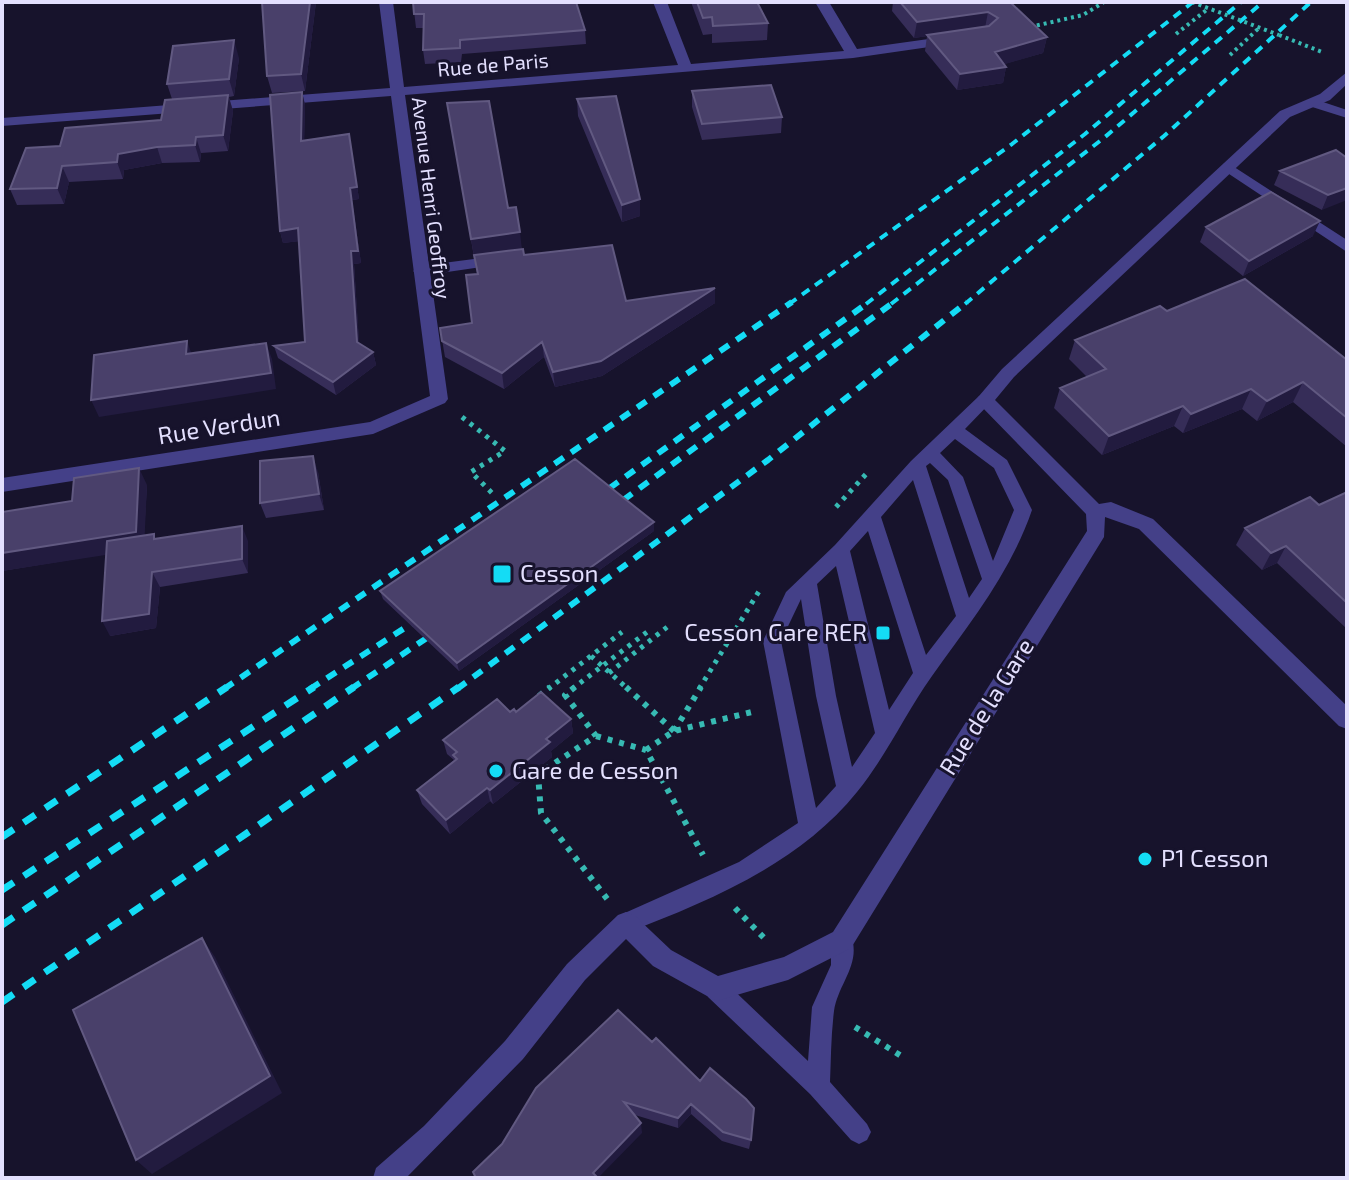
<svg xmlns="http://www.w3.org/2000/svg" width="1349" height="1180" font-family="'Exo 2',sans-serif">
  <rect width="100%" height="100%" fill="#17132c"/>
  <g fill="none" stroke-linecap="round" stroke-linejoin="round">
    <path stroke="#37bab3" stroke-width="4" stroke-dasharray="3 4" stroke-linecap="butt" d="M1030,27L1083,15L1104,2
      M1176,34L1209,8
      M1279,35L1322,52
      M1230,55L1259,28"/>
    <path stroke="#37bab3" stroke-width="5" stroke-dasharray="4 6" stroke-linecap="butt" d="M462,417L505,451L471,472L495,496
      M836,507L867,473
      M591,656L628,689
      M609,673L671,624
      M548,689L622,632
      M572,689L651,629
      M699,689L761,588"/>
    <path stroke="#37bab3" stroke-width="6" stroke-dasharray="5 7" stroke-linecap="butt" d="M575,687L565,695L596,736L538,774L541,813L608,900
      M626,687L674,731
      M539,696L550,687
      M674,731L701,687
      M596,736L646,750L703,855
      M646,750L674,731L756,711
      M735,908L767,941
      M855,1027L903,1057"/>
    <path fill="#444088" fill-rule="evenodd" d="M1314,99L1347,110V118L1309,106V100Z
      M1228,163L1347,240V252L1223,170V164Z
      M497,256L504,261L502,264L420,276L413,271L420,266Z
      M985,394L993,400L965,429L1007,460L1032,510C1010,574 970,622 932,676C905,714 887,755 857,792C799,864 709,901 626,933L618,930L615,923L618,916L739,862L798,823L763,641L786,592L835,545L911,461L979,396ZM955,439L994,468L1014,510L993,561L963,477L940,453ZM930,463L948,480L982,579L969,598L926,466ZM913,480L956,616L926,655L881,517ZM868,531L913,673L889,710L850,551ZM836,566L875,733L852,767L836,696L817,584ZM801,599L816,696L836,786L816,808L781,641Z
      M842,930L850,933C863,963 838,983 834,1011C831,1035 831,1059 830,1082L867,1124L871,1132L867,1140L859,1144L851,1140L810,1094L708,997L705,989L708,981L716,978L724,981L808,1061L812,1007L831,965V940L834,933Z"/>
    <path fill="#444088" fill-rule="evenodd" d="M379,2H393L404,87L678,65L653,2H667L691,64L844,51L815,2H829L857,49L950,36L957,40L950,44L853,58L405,95L448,399L445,403L373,434L2,492V478L370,422L430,396L391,96L2,126V118L390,88Z
      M1347,72V84L1330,100L1290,117L1014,377L995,400L1099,504L1111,502L1153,519L1347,706V729L1339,726L1139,529L1105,517L1104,537L851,948L788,980L716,1001L653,966L626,939L585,980L523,1059L406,1178H373L376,1168L424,1126L505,1041L567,964L618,915L626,912L634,915L671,950L718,976L784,957L833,932L1087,531L1086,514L979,404L976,400L979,396L1002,369L1280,111L1320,94Z"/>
    <path stroke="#14dcf5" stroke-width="4" stroke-dasharray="9 7" stroke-linecap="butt" d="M789,304L1012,144L1193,2
      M866,304L1085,134L1241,2
      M891,304L1105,137L1263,2
      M965,304L1164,136L1311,2"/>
    <path stroke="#14dcf5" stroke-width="6" stroke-dasharray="11 9" stroke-linecap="butt" d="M593,500L869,302
      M607,512L894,302
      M224,689L792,302
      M310,689L428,613
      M351,689L443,627
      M457,689L768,460L967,302"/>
    <path stroke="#14dcf5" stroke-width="7" stroke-dasharray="14 12" stroke-linecap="butt" d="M2,837L227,687
      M2,890L314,687
      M2,925L354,687
      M2,1002L459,687"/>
    <path stroke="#37bab3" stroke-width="4" stroke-dasharray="3 4" stroke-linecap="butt" d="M1192,2L1279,35"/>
  </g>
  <path fill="#362d58" d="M262,2H316L305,91L272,93L267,76Z
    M413,2L585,30L586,44L462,54L461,62L425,64L423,50L424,28H416Z
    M691,2H757L768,23L767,40L712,43V34L703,35Z
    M893,2H1010L1047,37L1043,53L1004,64L1006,67L1003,83L957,90L925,51L927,36L914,38L892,11Z
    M239,58L234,96L229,97L233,111L228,151L201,153L200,162L162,163L124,170L123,179L69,182L64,204L17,205L10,189L60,146L161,120L172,99L167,84Z
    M692,91L782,117L781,133L702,140L692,107Z
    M302,92L305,105L304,140L349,134L359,199L352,200L361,263L354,264L359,344L373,352L376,365L336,395L278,358L274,346L305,342L299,241L283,243L280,231Z
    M577,99L640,199V216L622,222L578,116Z
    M450,120L508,208L524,255L626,301L715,288V303L602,376L555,387L544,357L504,389L445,357L440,328L472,323L477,274Z
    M1347,158L1322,210L1274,185L1280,171Z
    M1206,227L1313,236L1243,276L1200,242Z
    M1167,311L1347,360V447L1293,402L1257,421L1242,409L1183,433L1174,426L1102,455L1054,408L1060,388L1087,377L1069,359L1075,340Z
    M318,472L324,510L266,518L260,503Z
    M147,485L144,535L156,539L248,541V573L160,587L156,628L110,636L106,554L2,571V512L72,501Z
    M1347,492V629L1277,563L1262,570L1236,545L1245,528L1319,505Z
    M654,531L459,671L383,599L380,591Z
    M510,712L571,719L573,733L551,751L552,757L493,804L490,801L450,834L422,804L417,790L454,760L447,754L443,740Z
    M618,1010L751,1140L749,1149L722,1141L691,1114L678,1128L635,1115L642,1133L502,1144Z"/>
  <path fill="#221b3f" d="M310,2H316L305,91L301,74Z
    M988,12L985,28L914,38L917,22Z
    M1047,37L1043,53L992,68L995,52Z
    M234,40L239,58L234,96L229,79Z
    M1006,67L1003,83L957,90L960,74Z
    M302,92L305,105L304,153L301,141Z
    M228,95L233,111L228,151L223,135Z
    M349,134L359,199L352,200L361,263L354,264L360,355L357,342L351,251Z
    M196,137L201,153L200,162L195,145Z
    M157,147L162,163L124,170L123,179L117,162L118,154Z
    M62,166L69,182L64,204L57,188Z
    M1347,188V200L1322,210L1328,195Z
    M640,199V216L622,222V205Z
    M1320,221L1313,236L1243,276L1249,261Z
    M298,228L301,241L283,243L280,231Z
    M520,232L522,250L474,256L471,239Z
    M715,288V303L602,376L555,387L553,372Z
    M187,341L193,358L186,354Z
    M542,342L544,357L504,389L502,373Z
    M266,343L272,359L276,389L99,417L91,400Z
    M373,352L376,365L336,395L333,382Z
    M1303,382L1293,402L1257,421L1267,401Z
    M1251,389L1242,409L1183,433L1191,414Z
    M2,400L4,404L2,423Z
    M1183,406L1174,426L1102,455L1109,436Z
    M313,456L318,472L324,510L319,494Z
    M139,468L147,485L144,549L2,571V553Z
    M654,522V531L459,671L457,663Z
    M242,526L248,541V573L242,559Z
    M1286,546L1277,563L1262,570L1271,553Z
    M152,572L160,587L156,628L110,636L102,621Z
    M571,719L573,733L551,751L552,757L493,804L490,790L546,739Z
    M487,788L490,801L450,834L446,820Z
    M202,938L215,957L282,1093L152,1174L136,1160Z
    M691,1104V1114L678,1128V1118Z
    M641,1123L642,1133L598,1178L593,1173Z"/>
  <path fill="#49406a" stroke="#615981" stroke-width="2" d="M262,2H310L301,74L267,76Z
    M413,2H576L585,30L460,40V48L423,50L424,14H414Z
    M697,2H757L768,23L713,26L712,17L703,18Z
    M900,2H1010L1047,37L995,52L1006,67L960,74L927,35L989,26L998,18L988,12L917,22Z
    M234,40L229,79L167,84L173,46Z
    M771,85L782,117L702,124L692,91Z
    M302,92L301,141L349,134L357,187L350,188L358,251H351L357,342L373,352L333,382L274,346L305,342L298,228L280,231L270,95Z
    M228,95L223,135L196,137L195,145L157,147L118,154L117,162L62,166L57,188L10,189L26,148L60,146L65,128L161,120L165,100Z
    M616,96L640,199L622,205L577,99Z
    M489,101L508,208L516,207L520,232L471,239L447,103Z
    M1336,150L1347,158V188L1328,195L1280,171Z
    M1271,192L1320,221L1249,261L1206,227Z
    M612,245L626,301L715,288L601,361L553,372L542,342L502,373L442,341L440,328L472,323L466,275L478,274L474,255L523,249L524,255Z
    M1245,279L1347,360V418L1303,382L1267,401L1251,389L1191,414L1183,406L1109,436L1060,388L1106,369L1075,340L1160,306L1167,311Z
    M187,341L186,354L266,343L271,373L91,400L94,355Z
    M313,456L319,494L260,503V461Z
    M575,459L654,522L457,663L380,591Z
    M139,468L136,532L2,553V512L72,501L74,478Z
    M1347,492V603L1286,546L1271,553L1245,528L1310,497L1319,505Z
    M242,526V559L152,572L149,614L102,621L107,541L154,534V539Z
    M541,692L571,719L546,739L550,742L490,790L487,788L446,820L417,790L457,759L453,755L457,752L443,740L497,699L510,712L514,709L516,712Z
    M202,938L270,1076L136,1160L73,1010Z
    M618,1010L652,1042L656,1038L700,1081L710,1068L746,1099L754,1108L751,1140L723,1132L691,1104L678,1118L624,1102L641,1123L593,1173L598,1178H476L473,1172L502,1144L536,1088Z"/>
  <g fill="#14dcf5" stroke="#17132c" stroke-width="3">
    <rect x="492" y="564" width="20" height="20" rx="4"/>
    <rect x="875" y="625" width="16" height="16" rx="4"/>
    <circle cx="496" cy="771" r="8"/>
    <circle cx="1145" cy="859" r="8"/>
  </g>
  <g text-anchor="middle" stroke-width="6" stroke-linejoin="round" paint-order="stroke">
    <g font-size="20" fill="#e3dffe" stroke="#17132c">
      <text transform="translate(493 65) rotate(-5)" y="7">Rue de Paris</text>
      <text transform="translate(431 198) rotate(83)" y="7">Avenue Henri Geoffroy</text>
    </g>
    <g font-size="24" fill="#e3dffe" stroke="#17132c">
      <text transform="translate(219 427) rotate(-9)" y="8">Rue Verdun</text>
      <text transform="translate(987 707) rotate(-58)" y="8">Rue de la Gare</text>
    </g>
    <g font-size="24" fill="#e3dffe" stroke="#17132c" text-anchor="start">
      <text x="520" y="582">Cesson</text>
      <text x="867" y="641" text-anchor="end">Cesson Gare RER</text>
      <text x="512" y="779">Gare de Cesson</text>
      <text x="1161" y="867">P1 Cesson</text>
    </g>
  </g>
  <rect width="1349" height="1180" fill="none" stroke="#e3dffe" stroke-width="8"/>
</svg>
